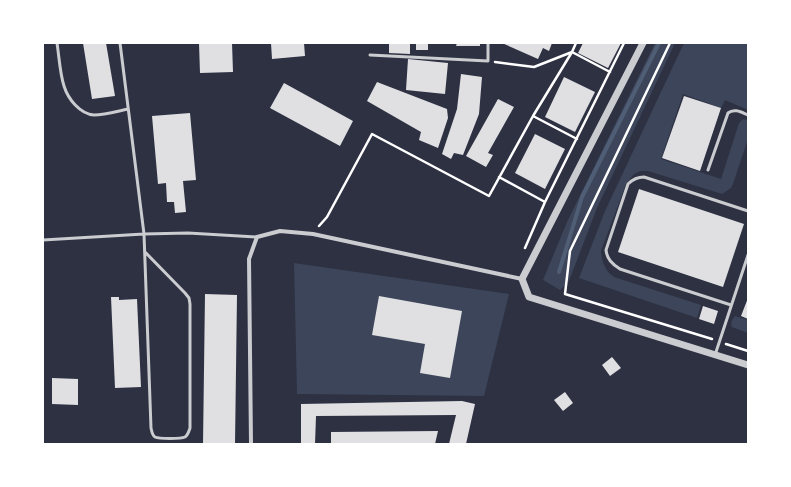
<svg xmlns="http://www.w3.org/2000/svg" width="791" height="487" font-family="'DM Sans',sans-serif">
  <rect width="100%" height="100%" fill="#2d3142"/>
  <path fill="#3c4559" d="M655,43H675L597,208L569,281L560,290L543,280L567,222Z
    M684,43H748V110L725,100L721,108L683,94L661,159L721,179L739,123L743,119L748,120V139L733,184L731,188L722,194L648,171H640L634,174L626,184L601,251C602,262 605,271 614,277L701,305L697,318L579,278L605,211Z
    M294,263L509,294L484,396L297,394Z
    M735,316L748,320V333L732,327C730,324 732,319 735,316Z"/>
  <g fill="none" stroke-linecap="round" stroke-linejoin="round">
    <path stroke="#4f5d75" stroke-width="4" d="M559,272L582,197L659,43"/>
  </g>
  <path fill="#e0e0e3" d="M83,43H106L115,96L92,99Z
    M199,43H232L233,72L200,73Z
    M271,43H304L305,56L272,59Z
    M389,43H410V54L389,53Z
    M416,43H428V50H416Z
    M457,43H480V46H456Z
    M502,43H552L549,51L543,48L538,59Z
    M583,43H621L608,68L578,53Z
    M408,59L448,63L445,94L406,90Z
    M461,74L482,77L479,114L463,155L454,153L451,159L442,154L457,109Z
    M564,77L595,92L575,132L545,117Z
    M377,82L447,109L448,118L438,148L419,140L421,132L367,101Z
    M284,83L353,121L340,146L270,108Z
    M684,96L721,108L700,171L662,158Z
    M498,99L514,107L488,153L493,155L486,167L466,156Z
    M190,113L196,180L183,181L186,212L175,213L174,202H167L166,183L158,184L152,116Z
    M535,134L565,149L545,189L515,173Z
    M639,189L744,224L723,287L618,252Z
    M205,294L237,295L235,444H203Z
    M379,296L462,311L450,378L420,373L425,344L372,335Z
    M111,297H119V300L137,299L141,387L115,388Z
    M748,298V319L741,316Z
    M703,306L718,311L714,324L699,319Z
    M612,357L621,368L610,376L602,365Z
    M52,378L78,379V405L52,404Z
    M565,392L573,403L563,411L554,400Z
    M462,401L475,404L466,444H449L456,415L316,416L315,444H301V404Z
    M438,431L435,444H331V432Z"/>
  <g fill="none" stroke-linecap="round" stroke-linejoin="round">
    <path stroke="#fff" stroke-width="2.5" d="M670,43L570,251L565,294L712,339
      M495,62L534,67L572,52L610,72
      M533,116L577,139
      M499,177L545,202
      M319,226L327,217L372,134L489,196L533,116L572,52L576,43
      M525,248L545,202L624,43
      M726,344L748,351"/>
    <path stroke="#caccd0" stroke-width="3" d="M57,43C59,56 60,74 64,86C68,99 80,114 94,115C105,115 118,111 128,109
      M120,43L144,234L151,428C152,432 152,435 155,437C159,439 181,439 185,437C188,435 189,431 190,428V304L189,298L185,293L145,252
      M370,55L488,61V43
      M708,170L728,113C734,108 741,112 748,115
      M43,240L144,234L188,233L257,237
      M731,305L620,269C612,264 607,259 606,250L628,184C633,179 637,177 644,177L748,211
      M715,355L748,255"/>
    <path stroke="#caccd0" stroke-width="4" d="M251,444L249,259L257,237L280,231L313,234L522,279"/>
    <path stroke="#caccd0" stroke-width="7" d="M643,43L522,279L529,297L748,365"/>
  </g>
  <rect width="791" height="487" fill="none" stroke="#ffffff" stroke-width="88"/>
</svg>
